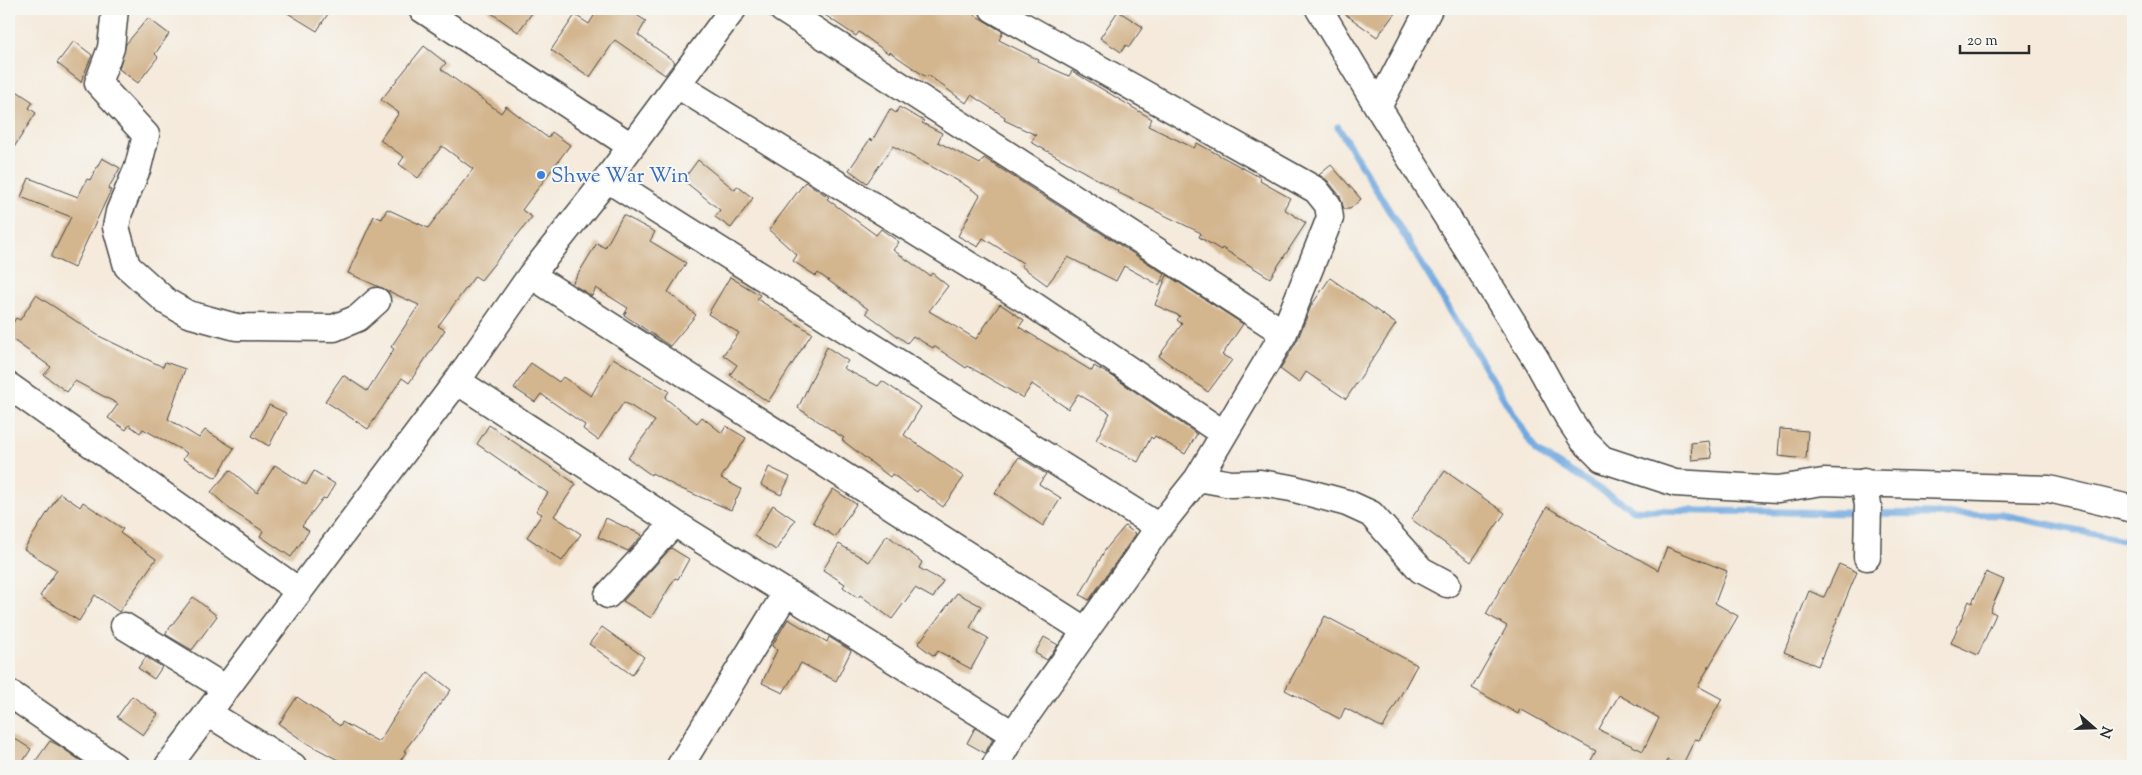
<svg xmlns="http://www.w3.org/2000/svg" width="2142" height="775" font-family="'Sorts Mill Goudy',serif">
  <rect width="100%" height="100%" fill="#f6f6f2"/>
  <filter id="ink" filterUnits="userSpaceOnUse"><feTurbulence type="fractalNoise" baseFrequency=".02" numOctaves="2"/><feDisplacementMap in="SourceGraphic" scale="10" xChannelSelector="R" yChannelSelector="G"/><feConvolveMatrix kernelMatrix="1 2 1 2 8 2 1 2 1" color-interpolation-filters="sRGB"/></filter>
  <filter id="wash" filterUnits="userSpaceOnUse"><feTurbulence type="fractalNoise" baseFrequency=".0096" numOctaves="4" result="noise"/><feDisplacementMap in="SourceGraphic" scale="20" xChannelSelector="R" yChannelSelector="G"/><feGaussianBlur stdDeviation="1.12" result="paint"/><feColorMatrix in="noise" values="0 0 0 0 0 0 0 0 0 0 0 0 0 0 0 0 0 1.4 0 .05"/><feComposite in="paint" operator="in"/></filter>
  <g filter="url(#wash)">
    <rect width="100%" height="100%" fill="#f5eadb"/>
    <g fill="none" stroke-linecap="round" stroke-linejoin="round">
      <path stroke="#70a8df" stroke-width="7" d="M1338,127L1536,451L1634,510L2003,515L2133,542"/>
    </g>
    <g id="blocks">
      <path fill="#d3b58e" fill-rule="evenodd" d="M281,9H331L317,31Z
        M486,9H535L518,32Z
        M598,9H627L646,21L638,35L675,62L665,75L615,40L590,77L551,50L575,15L589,24Z
        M816,9H965L1003,32L999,40L1039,60L1038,62L1069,76L1072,71L1152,119L1148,126L1194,148L1197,143L1261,178L1260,181L1290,198L1284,209L1306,223L1270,278L1222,248L1221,250L1199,237L1201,233L1117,192L1118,191L1031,142L1036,135L1004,120L1005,117L971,95L966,103L928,75L926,77L890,52L889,54L859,32L856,36Z
        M1338,9H1398L1377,37Z
        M1118,11L1143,27L1129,47L1126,45L1121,52L1100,38Z
        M148,18L169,34L155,54L158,57L138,83L119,69L126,44Z
        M74,41L92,55L81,82L57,63Z
        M424,46L446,63L441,69L501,113L506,106L548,138L552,132L570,145L522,210L532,217L481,280L475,276L438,326L445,330L409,383L402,378L368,429L325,401L343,375L367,391L394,349L391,347L419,305L348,273L374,216L382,219L387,209L428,228L473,169L442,146L418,178L399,164L404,157L380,140L399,113L381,100Z
        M9,86L33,102L29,108L36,113L9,155Z
        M899,107L924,121L922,123L942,133L938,142L980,164L984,158L1165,274L1159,285L1124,266L1116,281L1068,257L1047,285L1021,266L1023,263L983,238L978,247L958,236L980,195L962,183L893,146L867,183L849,170L870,139L872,141L890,109L896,113Z
        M102,158L120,168L108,189L111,190L74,268L51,257L71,217L21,197L29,178L78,197L87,179L90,180Z
        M698,160L735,190L737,186L753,198L731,228L715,217L720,210L683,180Z
        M1331,165L1361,199L1350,209H1344L1340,196L1328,181L1319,175Z
        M805,182L829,197L827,199L876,235L881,229L899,242L893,250L930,276L932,273L948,286L929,311L976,339L1000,304L1024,320L1019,327L1092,371L1094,366L1112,376L1197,434L1185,454L1155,436L1153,439L1151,437L1138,462L1096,440L1110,413L1078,394L1068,409L1032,384L1023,398L968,366L966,368L934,346L933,348L913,336L907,343L866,313L868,309L818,273L816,276L793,261L797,255L769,230Z
        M623,215L655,232L650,241L686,263L668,292L696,315L670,346L624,315L628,308L596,288L592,296L572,284L597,243L605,248Z
        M1167,275L1243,324L1222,355L1232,360L1208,392L1159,356L1182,324L1177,320L1180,316L1155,305Z
        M730,277L760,295L757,299L812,333L768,402L730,375L737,365L723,355L739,333L708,314Z
        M1330,278L1396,324L1346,399L1306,372L1299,383L1280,369L1297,341L1311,306Z
        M36,295L99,336L163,367L165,362L185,369L168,419L199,438L205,430L234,448L216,478L183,459L187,453L143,429L140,433L129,425L126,430L108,418L118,404L75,381L67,392L44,375L51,367L9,337V329L16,318L20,320Z
        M827,347L848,361L843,368L878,386L882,381L921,407L904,435L964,477L943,507L919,489L917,492L892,474L890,477L842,440L844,438L798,408Z
        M613,358L669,391L665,398L697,423L702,417L722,433L726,426L746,438L721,478L741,489L731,510L677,487L652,473L651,475L628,458L655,421L624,402L598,440L583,429L585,425L541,394L535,402L514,388L531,363L559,382L563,377L591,396Z
        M269,405L286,413L269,446L252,436Z
        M489,425L576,484L554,516L581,534L562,561L527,537L542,514L536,511L548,493L477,444Z
        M1780,429L1808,431L1806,459L1778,456Z
        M1709,441L1712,458L1692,460L1691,443Z
        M1019,457L1046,474L1039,484L1061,498L1043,526L995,493Z
        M275,465L306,485L314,471L335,484L326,499L323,498L302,526L309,531L291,557L260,536L263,531L232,511L211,492L230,470L257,493Z
        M769,467L790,477L781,495L761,485Z
        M1445,471L1505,513L1471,562L1411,519Z
        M833,489L856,504L835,537L813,522Z
        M60,493L80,507L83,502L123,529L120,533L156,559L119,612L95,595L79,621L40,596L57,570L24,549Z
        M773,505L795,520L776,550L754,536Z
        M1547,507L1658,570L1667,547L1727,571L1715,603L1738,616L1698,686L1722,699L1699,740L1695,739L1682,766L1667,760L1666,762L1674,766H1588L1596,751L1520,709L1518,714L1472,688L1507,626L1486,614ZM1619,695L1659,718L1643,751L1599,730Z
        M606,518L642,535L628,551L598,537Z
        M1125,526L1136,534L1089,600L1080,595L1105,550Z
        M887,535L922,562L919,568L943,581L933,598L915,588L892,619L860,595L858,598L843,587L845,584L823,570L839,544L869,562Z
        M671,548L689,559L678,579L675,578L651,618L623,601Z
        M1839,564L1857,572L1818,666L1784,652L1809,591L1824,597Z
        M1986,572L2004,580L1990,611L1996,614L1978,655L1951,643L1969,601L1972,603Z
        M957,593L981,606L970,628L988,638L971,669L938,651L934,656L918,644Z
        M193,597L217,616L192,650L165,634Z
        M1325,616L1417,665L1383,728L1345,708L1340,719L1285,690Z
        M788,619L827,642L829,637L851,651L836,681L801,663L783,693L762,683L777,650L772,646Z
        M602,627L644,657L632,675L589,644Z
        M1044,637L1058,645L1047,660L1035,653Z
        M146,657L162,667L154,679L138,668Z
        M428,672L451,690L404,751L406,752L397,766H349L305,742L279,724L297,697L340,726L342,722L379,742L399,709Z
        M132,696L158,714L143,735L117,717Z
        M975,728L993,739L985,753L967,743Z
        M9,735L31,749L20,766H9Z
        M50,741L58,745L88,766H32Z"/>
    </g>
  </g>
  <g filter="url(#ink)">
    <use href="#blocks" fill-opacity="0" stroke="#494845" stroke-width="1"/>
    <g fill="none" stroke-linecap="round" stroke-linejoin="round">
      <defs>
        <path id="minor" d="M115,9L111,48L98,83L146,135L138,167L119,212L116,227L127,266L167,302L188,314L236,327L334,328L358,318L377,301
          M422,9L631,146
          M782,9L1284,333
          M993,9L1316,190L1328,205L1330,218L1284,333L1198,478L1159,527L1013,734L995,766
          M1319,9L1378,107L1537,361L1569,419L1583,440L1602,459L1675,483L1778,489L1823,482L2049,489L2133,509
          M677,85L1029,302L1224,434
          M1378,107L1429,9
          M607,179L1159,527
          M531,275L1086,631
          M457,381L674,523L1013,734
          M9,386L299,591
          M1198,478L1231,484L1260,483L1291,488L1347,503L1371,514L1421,570L1447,584
          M1864,482L1868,505L1867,557
          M608,595L674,523
          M124,626L225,688
          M9,693L114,766
          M208,713L293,766
          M168,766L457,381L531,275L607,179L733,9
          M680,766L786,593"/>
      </defs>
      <use href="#minor" stroke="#494845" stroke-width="29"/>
      <use href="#minor" stroke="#fff" stroke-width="26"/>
    </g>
  </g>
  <circle fill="#3f7fe0" stroke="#f6f6f2" stroke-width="2" cx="541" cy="175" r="5"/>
  <g text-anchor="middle" stroke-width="4" stroke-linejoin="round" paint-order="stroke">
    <g font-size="21" fill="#366cbe" stroke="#f6f6f2" text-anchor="start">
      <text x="551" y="182">Shwe War Win</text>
    </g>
  </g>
  <rect width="2142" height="775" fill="none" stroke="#f6f6f2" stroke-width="30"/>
  <g transform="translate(2094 728) rotate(110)" stroke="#f6f6f2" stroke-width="4" paint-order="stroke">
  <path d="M0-4L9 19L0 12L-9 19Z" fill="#2b2b2b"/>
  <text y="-8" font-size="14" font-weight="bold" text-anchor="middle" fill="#2b2b2b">N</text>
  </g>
  <path d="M1960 45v8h69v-8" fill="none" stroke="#2b2b2b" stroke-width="2.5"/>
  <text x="1967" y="45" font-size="15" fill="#2b2b2b" stroke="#f6f6f2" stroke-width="4" paint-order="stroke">20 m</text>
</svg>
